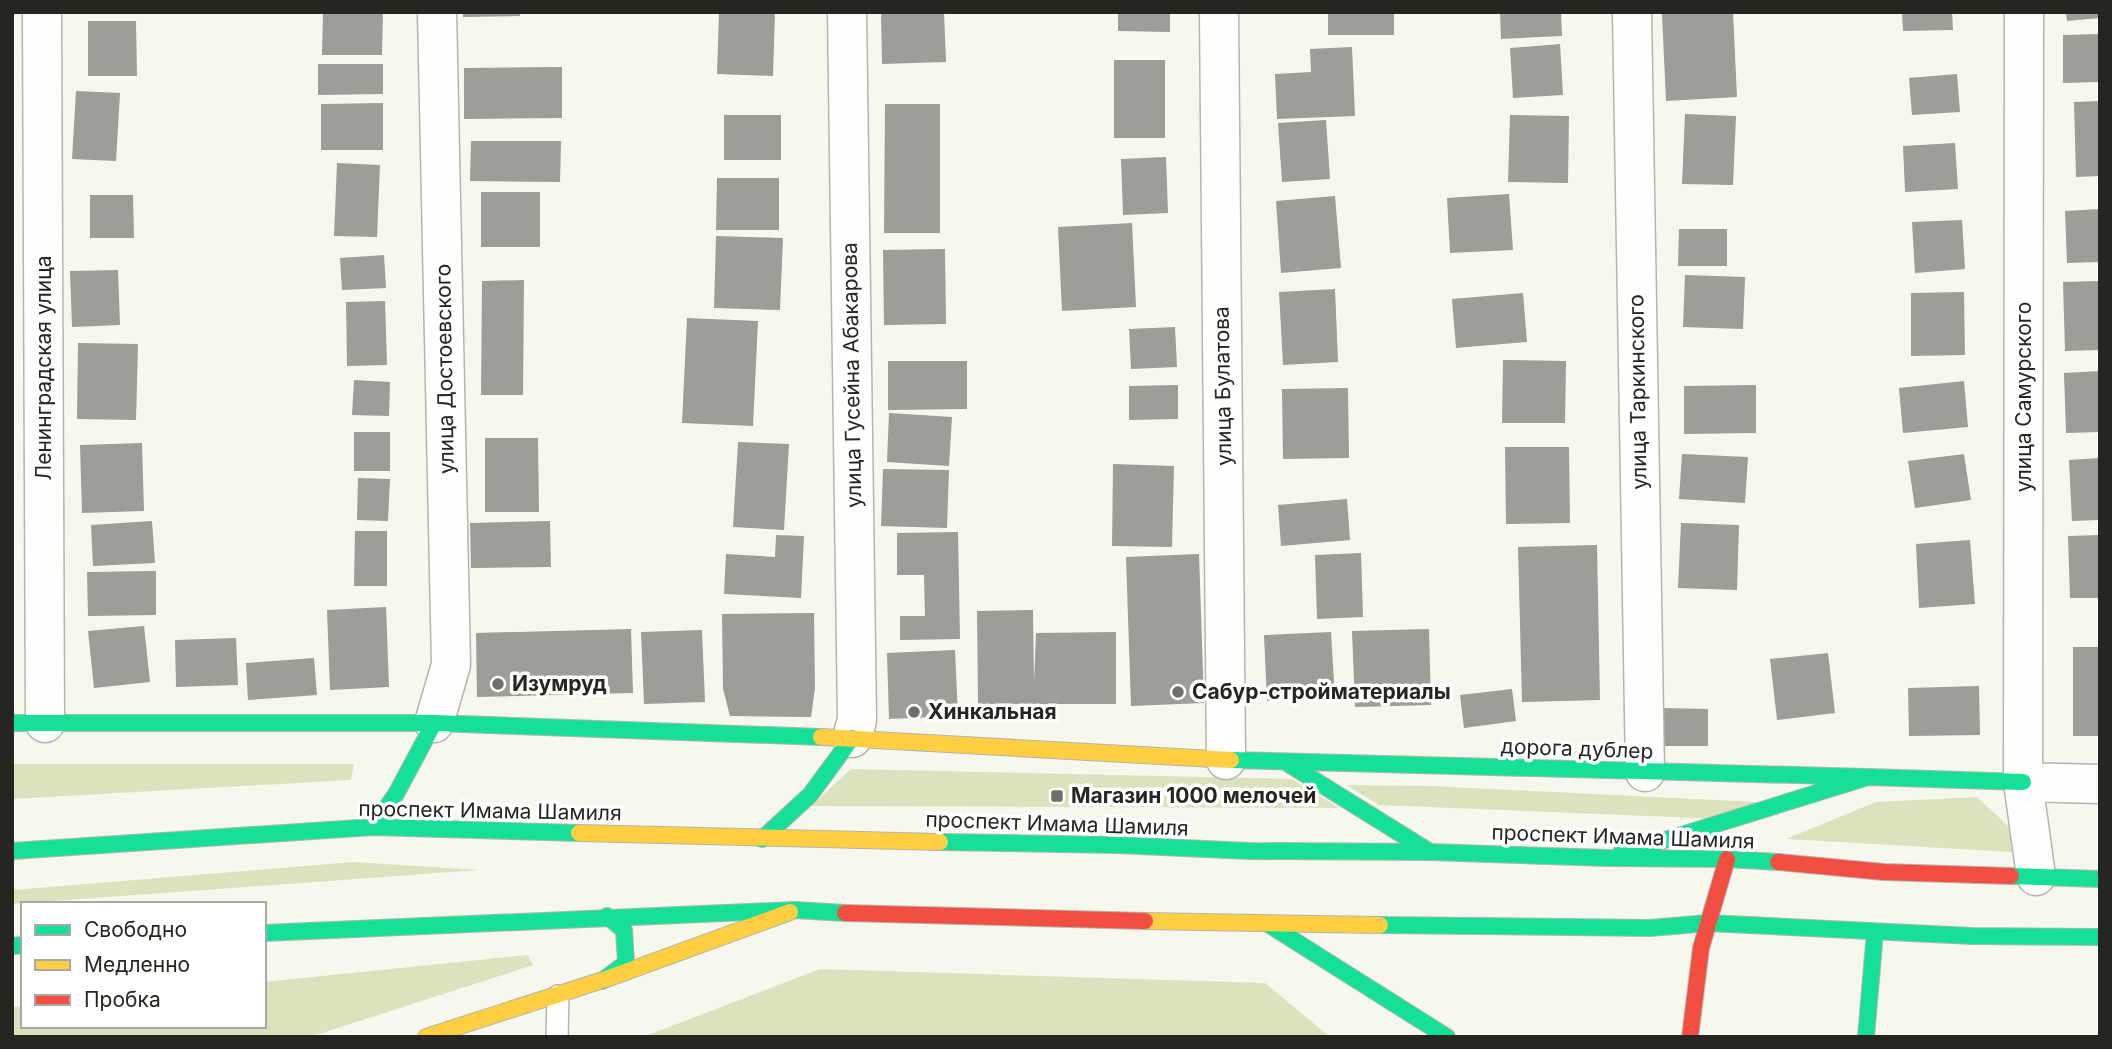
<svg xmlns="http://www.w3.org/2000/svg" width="2112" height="1049" font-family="Inter,sans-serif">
  <rect width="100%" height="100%" fill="#f6f8ee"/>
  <path fill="#dde2be" d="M12,764H354L351,780L12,799Z
    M851,769L1292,779L1339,808L811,806Z
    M1346,785L1430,786L1756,802L1721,819L1379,805Z
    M1977,797L2019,836L2012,852L1786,839L1876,802Z
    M353,862L479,870L12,904V890Z
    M528,955L533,965L310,1037H12V1007L23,1006V1026H264V982Z
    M820,969L1265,983L1330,1037H643Z"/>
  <path fill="#9c9e97" d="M323,12H383L382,55H322Z
    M463,12H520V16L463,17Z
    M719,12H775L773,76L717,74Z
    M944,12L946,62L882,64L881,13Z
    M1118,12H1170V32L1118,31Z
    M1328,12H1394V35H1328Z
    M1500,12H1561L1562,36L1501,39Z
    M1699,12H1733L1737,97L1666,101L1662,14Z
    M1902,12H1952L1953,30L1903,31Z
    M2066,12H2100V18L2067,21Z
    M88,21H136L137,76H88Z
    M2100,34V82L2063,83V35Z
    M1560,44L1563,95L1513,98L1510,48Z
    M1352,47L1355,116L1277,119L1275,74L1311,72L1310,49Z
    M1114,60H1165V138H1114Z
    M318,64H383V94L318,95Z
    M562,67V118L464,119V68Z
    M1957,74L1960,112L1912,115L1909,78Z
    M76,91L120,93L116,161L72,159Z
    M2100,101V176L2076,177L2074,102Z
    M383,103V150H321V104Z
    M885,104H940V233H884Z
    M1685,114L1736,116L1733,185L1682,184Z
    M724,115H781V160H724Z
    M1510,115L1569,116L1568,183L1508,182Z
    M1326,120L1330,179L1282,182L1278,123Z
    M471,141H561L560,182L470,181Z
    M1955,143L1958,189L1905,192L1903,146Z
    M1166,157L1168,213L1123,215L1121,159Z
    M337,163L380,165L377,237L334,236Z
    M717,178H779V230H716Z
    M481,192H540V247H481Z
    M1509,194L1513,250L1450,253L1447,198Z
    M90,195H133L134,238H90Z
    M1335,196L1341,268L1281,273L1276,201Z
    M2100,209V262L2067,263L2065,211Z
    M1962,220L1965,269L1915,273L1912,222Z
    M1132,223L1136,307L1062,311L1058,227Z
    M1679,229H1727V266H1678Z
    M716,236L783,238L780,310L714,308Z
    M945,249L946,324L884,325L883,250Z
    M384,255L386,288L342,290L340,258Z
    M118,270L120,325L72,327L70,271Z
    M1685,275L1745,277L1743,329L1683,327Z
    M524,280L523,395H481L482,281Z
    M2100,281V350L2065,351L2063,282Z
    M1335,289L1338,362L1283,365L1279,292Z
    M1964,292L1965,355L1911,356V293Z
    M1523,293L1527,342L1456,348L1452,299Z
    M385,301L387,365L347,366L346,302Z
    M687,318L758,321L753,426L682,423Z
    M1175,327L1177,367L1131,369L1129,329Z
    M78,343L138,344L136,420L77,419Z
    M1503,360L1566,361L1565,423H1502Z
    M888,361H967V409L888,410Z
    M2100,371V432L2066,433L2064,373Z
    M354,380L390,382L389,416L352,415Z
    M1964,381L1968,427L1903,433L1899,388Z
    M1178,385V419L1129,420V386Z
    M1756,385V433L1684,434V386Z
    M1348,388L1349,458L1283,459L1282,389Z
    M889,413L952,417L949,466L887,462Z
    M354,432H390V471H354Z
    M485,438H538L539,512H485Z
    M738,442L789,444L784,530L733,527Z
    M142,443L144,511L82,513L80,445Z
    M1505,447H1569L1570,523L1506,524Z
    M1682,454L1748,457L1745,503L1679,499Z
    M1964,454L1971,500L1915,508L1908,461Z
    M2100,458V520L2072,521L2069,460Z
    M1113,464L1174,466L1172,547L1112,546Z
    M883,469L949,470L947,528L881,526Z
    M358,478L390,479L388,521L357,520Z
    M1347,499L1350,540L1281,546L1278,505Z
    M152,521L155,563L93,566L91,525Z
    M550,521L551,567L471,568L470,523Z
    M1681,523L1739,525L1737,590L1678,588Z
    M355,531H387V586H354Z
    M958,532L960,639L900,640V616H925L924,575H897V533Z
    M776,535L804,536L801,598L724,594L726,554L775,557Z
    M2100,535V598H2070L2068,536Z
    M1970,540L1975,604L1919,608L1916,544Z
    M1597,545L1600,700L1522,702L1518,547Z
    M1361,553L1363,617L1317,619L1315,555Z
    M1199,554L1204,703L1131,706L1126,557Z
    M156,571V615L88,616L87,572Z
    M386,607L389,687L330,690L327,610Z
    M1033,610L1034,683L1036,633L1116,632V704H978L977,611Z
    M814,613L815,688L811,717L730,716L723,689L722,614Z
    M144,626L150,682L94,688L88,631Z
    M631,629L633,693L477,697L476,633Z
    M1429,629L1431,705L1355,707L1352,631Z
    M702,630L705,702L644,704L641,632Z
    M1331,632L1335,698L1267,701L1264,635Z
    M236,638L238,685L176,687L175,640Z
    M2073,647H2100V736H2073Z
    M955,650L958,716L889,719L887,653Z
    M1828,653L1835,713L1777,720L1770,659Z
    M314,658L317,695L248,700L246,663Z
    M1979,686L1980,735L1909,736L1908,688Z
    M1512,689L1516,721L1464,728L1460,695Z
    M1662,708L1708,709V746H1662Z"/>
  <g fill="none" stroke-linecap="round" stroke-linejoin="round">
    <defs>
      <path id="lane" d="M557,1037L558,996"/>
      <path id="street" d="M42,12L45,723
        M847,12L857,720L852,738
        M1219,12L1226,760
        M1632,12L1645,772
        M2024,12L2023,782L2036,876
        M434,723L451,665L437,12
        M2023,782L2100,784"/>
      <path id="fast" d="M12,723H434L821,737
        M1231,760L1868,777
        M1287,763L1430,852
        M373,827L396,794L434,723
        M762,839L810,795L852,738
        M940,842L1118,845L1249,851L1430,852L1608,858L1727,859L1778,862
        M12,851L373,827L579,833
        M1620,854L1868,777L2023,782
        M2011,876L2100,879
        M1268,924L1447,1037
        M1380,925L1650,928L1708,923L1972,936L2100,937
        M264,933L795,910L845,913
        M12,946L23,945
        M602,981L626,963L624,930L607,916
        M1866,1037L1875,932"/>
      <path id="slow" d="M821,737L1231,760
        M579,833L940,842
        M1145,921L1380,925
        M426,1037L609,978L790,912"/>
      <path id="jam" d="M1778,862L1884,872L2011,876
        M845,913L1145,921
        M1690,1037L1701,948L1727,859"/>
    </defs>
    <use href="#lane" stroke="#b4b5ae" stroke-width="24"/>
    <use href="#street" stroke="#b4b5ae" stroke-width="41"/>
    <use href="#fast" stroke="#b4b5ae" stroke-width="18"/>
    <use href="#slow" stroke="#b4b5ae" stroke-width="18"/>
    <use href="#jam" stroke="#b4b5ae" stroke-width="18"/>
    <use href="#lane" stroke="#fefefc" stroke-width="21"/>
    <use href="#street" stroke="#fefefc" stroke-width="38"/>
    <use href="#fast" stroke="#16e098" stroke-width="16"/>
    <use href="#slow" stroke="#ffcf43" stroke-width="16"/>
    <use href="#jam" stroke="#f24e42" stroke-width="16"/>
  </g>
  <g fill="#6e7068" stroke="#fff" stroke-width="2.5">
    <circle cx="498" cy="684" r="7"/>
    <circle cx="1178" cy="692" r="7"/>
    <circle cx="914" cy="712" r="7"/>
    <rect x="1050" y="789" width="14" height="14" rx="3.5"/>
  </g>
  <g text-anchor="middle" stroke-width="7" stroke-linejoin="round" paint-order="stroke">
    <g font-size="21" fill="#252620" stroke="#fff">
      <text transform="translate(44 368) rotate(-90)" y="7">Ленинградская улица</text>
      <text transform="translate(445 369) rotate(-91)" y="7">улица Достоевского</text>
      <text transform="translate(852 375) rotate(-91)" y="7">улица Гусейна Абакарова</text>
      <text transform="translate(1223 386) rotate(-91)" y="7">улица Булатова</text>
      <text transform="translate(1638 392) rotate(-91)" y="7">улица Таркинского</text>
      <text transform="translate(2024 397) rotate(-90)" y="7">улица Самурского</text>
      <text transform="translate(1577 749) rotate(2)" y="7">дорога дублер</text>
      <text transform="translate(490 811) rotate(1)" y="7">проспект Имама Шамиля</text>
      <text transform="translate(1057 824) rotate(2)" y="7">проспект Имама Шамиля</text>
      <text transform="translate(1623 837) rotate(2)" y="7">проспект Имама Шамиля</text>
    </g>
    <g font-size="21" font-weight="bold" fill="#252620" stroke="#fff" text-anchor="start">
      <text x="512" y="691">Изумруд</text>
      <text x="1192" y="699">Сабур-стройматериалы</text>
      <text x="928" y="719">Хинкальная</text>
      <text x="1071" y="803">Магазин 1000 мелочей</text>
    </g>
  </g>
  <rect width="2112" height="1049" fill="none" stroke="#252620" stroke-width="28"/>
  <rect x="21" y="902" width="245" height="126" fill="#ffffff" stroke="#a8a8a6" stroke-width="2"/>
  <rect x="35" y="925" width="35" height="10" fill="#16e098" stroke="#a8a8a6" stroke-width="2"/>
  <text x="84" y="937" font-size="21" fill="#252620">Свободно</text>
  <rect x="35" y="960" width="35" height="10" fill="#ffcf43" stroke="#a8a8a6" stroke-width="2"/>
  <text x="84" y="972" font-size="21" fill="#252620">Медленно</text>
  <rect x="35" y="995" width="35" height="10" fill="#f24e42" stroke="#a8a8a6" stroke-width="2"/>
  <text x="84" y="1007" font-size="21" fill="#252620">Пробка</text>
</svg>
